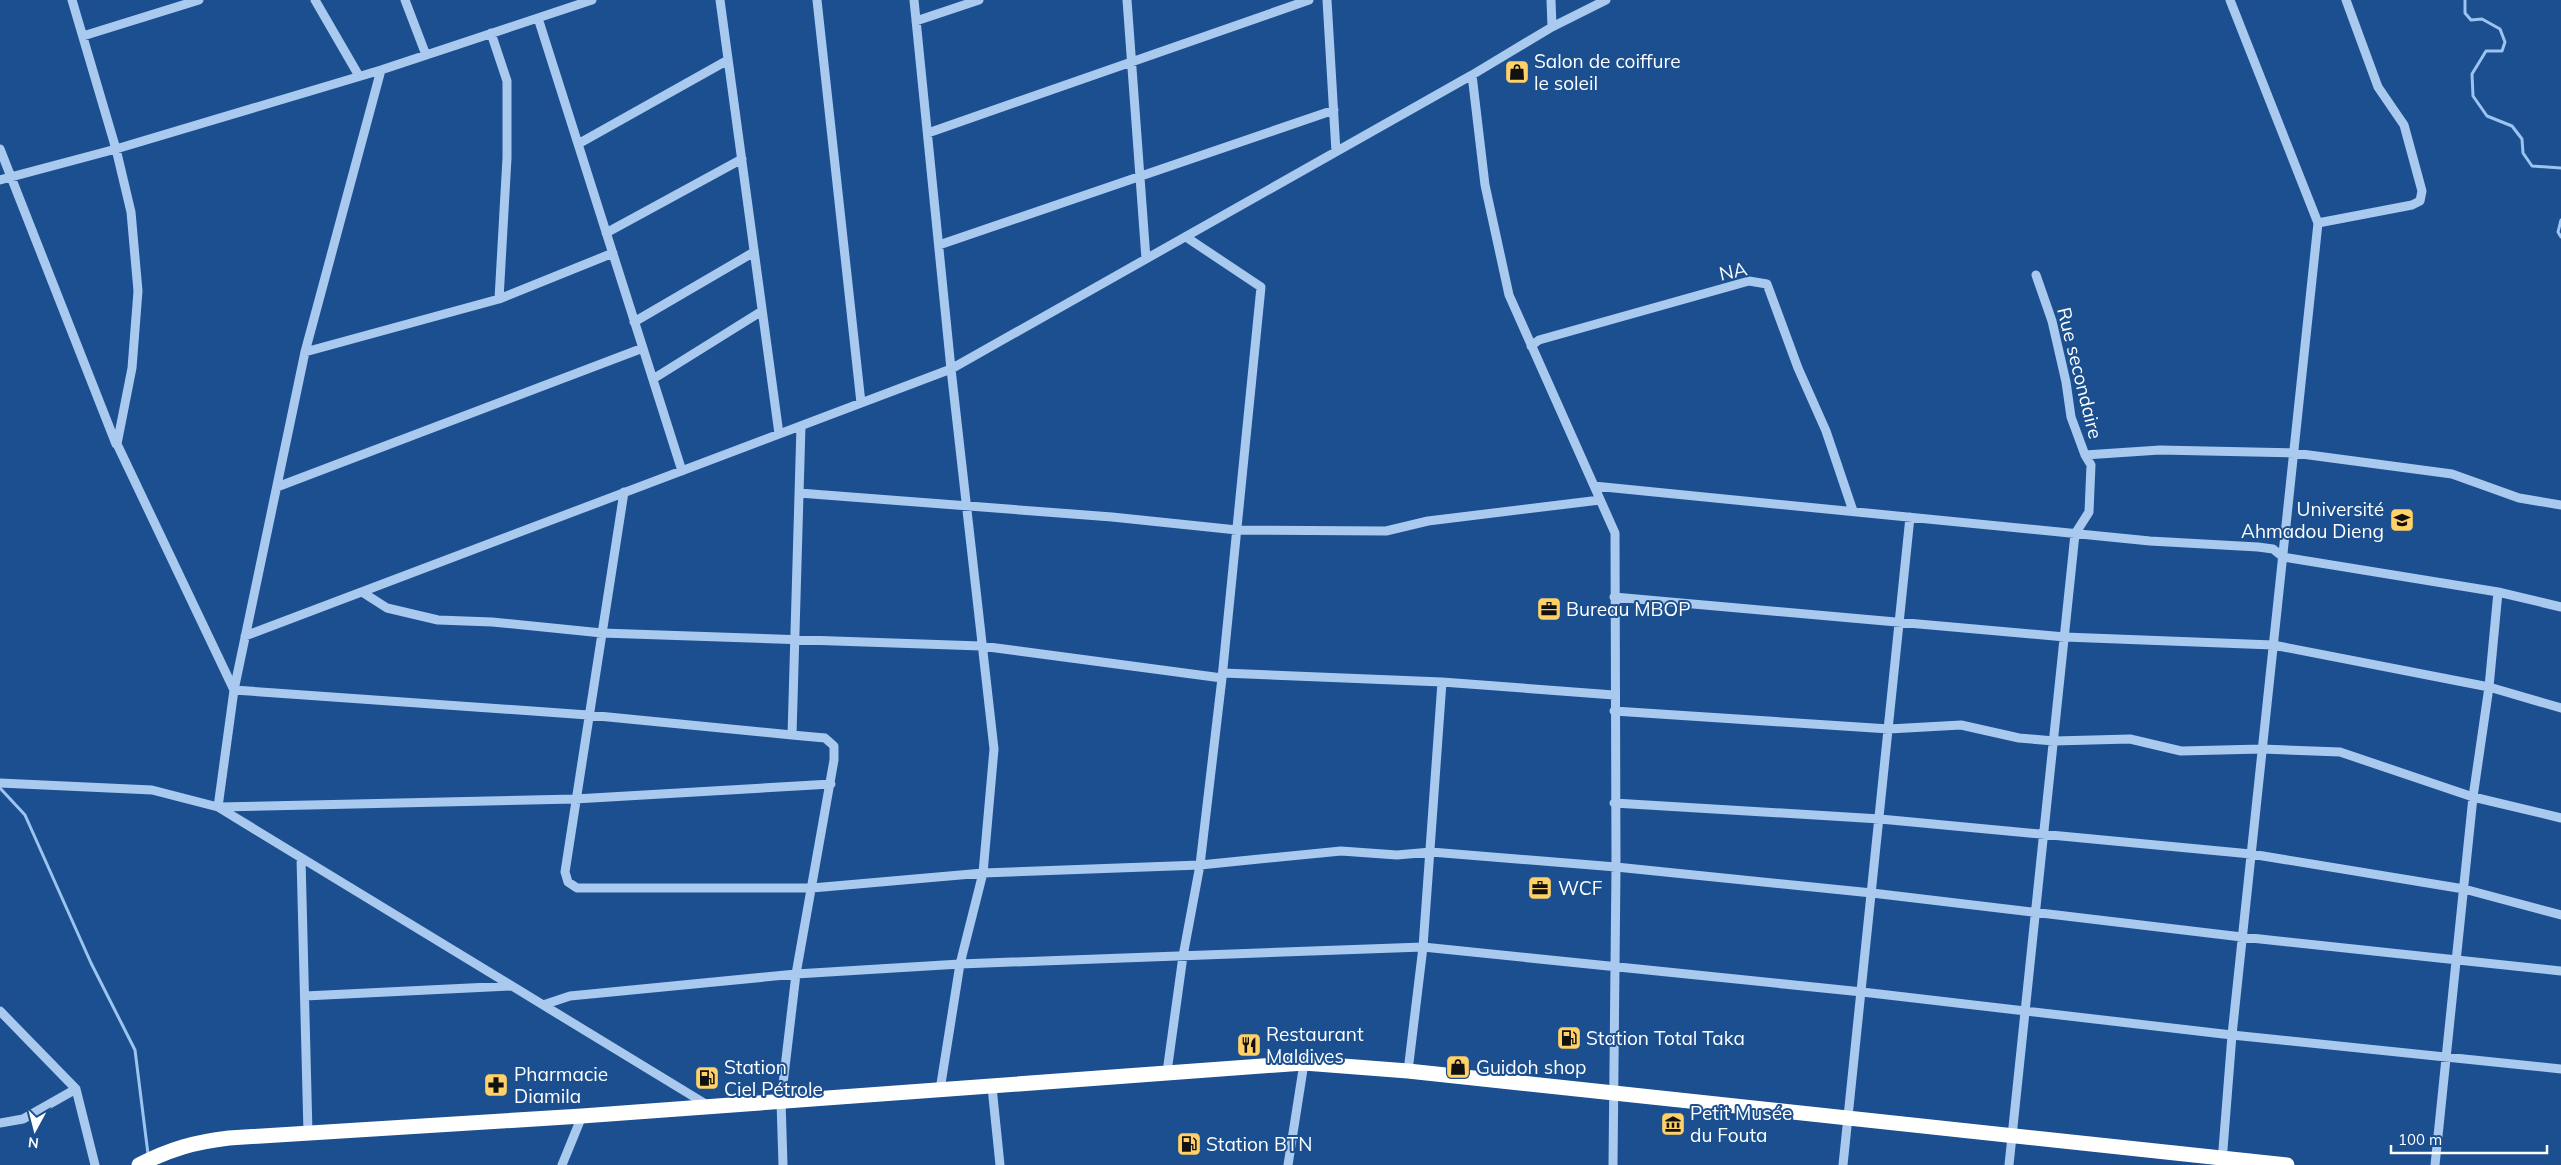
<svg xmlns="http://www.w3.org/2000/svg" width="2561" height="1165" font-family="Mulish,sans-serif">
  <rect width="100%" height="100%" fill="#1b4f8f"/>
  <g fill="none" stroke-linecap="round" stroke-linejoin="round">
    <path stroke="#9cc4f0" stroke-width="3" d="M2465,0V13L2471,20L2482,19L2500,29L2505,42L2502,51H2486L2472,74L2473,96L2487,116L2512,126L2522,139L2523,153L2532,166L2561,168
      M2561,220L2558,232L2561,237
      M0,788L25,815L91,963L135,1050L148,1154"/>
    <path stroke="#a9c9ee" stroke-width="9" d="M72,0L116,149L131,212L138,291L132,368L117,444L234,690L588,715L792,735
      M315,0L359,76
      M405,0L426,55
      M720,0L779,434
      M817,0L861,403
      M914,0L951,369L994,749L983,873L960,964L940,1090
      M1127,0L1146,259
      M1327,0L1336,152
      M1551,0L1552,27
      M538,18L682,471
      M916,21L979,0
      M491,33L507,81V158L499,299
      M83,36L199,0
      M381,70L305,352L234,690L218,807L575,799L831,784
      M1472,75L1485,185L1509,295L1615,533L1616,867L1613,1165
      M928,133L1309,0
      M578,144L728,60
      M0,149L116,444
      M0,180L116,149L381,70L592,0
      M2318,223L2412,205L2420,201L2422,191L2404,125L2378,87L2346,0
      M606,233L742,159
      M939,245L1334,110
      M634,322L754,252
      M1531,346L1539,340L1749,281L1767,284L1798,368L1826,431L1853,511
      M305,352L499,299L613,253
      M653,379L762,311
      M2085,455L2160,450L2294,453L2452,474L2519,498L2561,505
      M1594,486L2150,541L2258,547L2273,549L2283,557L2498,592L2561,607
      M277,487L643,348
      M624,492L565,872L568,882L577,888H812L983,873L1200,865L1341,851L1397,855L1431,852L1616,867L1872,893L2242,937L2561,971
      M799,493L1112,517L1237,530L1386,531L1428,521L1600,500
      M362,592L387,608L438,620L492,622L602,633L981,646L1222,678
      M1614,597L2065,637L2273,645L2489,687L2561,708
      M245,636L951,369L1472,75L1552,27L1606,0
      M1223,673L1442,682L1614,695
      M1614,711L1889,729L1961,725L2019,738L2054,741L2130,739L2181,751L2262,749L2340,752L2473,797L2561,818
      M0,783L152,790L218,807L709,1106
      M1614,803L1880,819L2251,854L2464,889L2561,915
      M301,858L308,1133
      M305,996L511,986
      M543,1005L570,996L796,974L960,964L1423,947L1862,992L2232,1035L2561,1069
      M0,1011L76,1089L95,1165
      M1408,1071L1423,947L1442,682
      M1167,1072L1183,956L1200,865L1222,678L1261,287L1186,237
      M992,1087L1000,1165
      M0,1123L23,1119L76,1089
      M2222,1162L2232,1035L2318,223L2230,0
      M562,1165L582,1116
      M783,1165L781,1101L796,974L834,760V746L825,738L792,735L801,426
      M1288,1165L1304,1063
      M1843,1165L1910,517
      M2009,1165L2075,534L2089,512L2091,465L2085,455L2071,417L2066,382L2052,321L2036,275
      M2435,1165L2473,797L2489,687L2498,592"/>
    <path stroke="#fff" stroke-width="15" d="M139,1165C170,1149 195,1142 229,1138L582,1116L1304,1063L1408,1071L2287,1165"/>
  </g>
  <defs>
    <symbol id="shop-square" viewBox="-11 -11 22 22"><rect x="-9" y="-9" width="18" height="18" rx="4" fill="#ffd166" stroke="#1b4f8f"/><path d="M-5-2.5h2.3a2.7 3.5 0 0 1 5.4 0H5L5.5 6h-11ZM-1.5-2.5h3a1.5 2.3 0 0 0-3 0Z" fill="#111"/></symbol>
    <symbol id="university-square" viewBox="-11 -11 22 22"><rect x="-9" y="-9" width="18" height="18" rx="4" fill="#ffd166" stroke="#1b4f8f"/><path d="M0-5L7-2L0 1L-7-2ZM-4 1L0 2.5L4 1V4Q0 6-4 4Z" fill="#111"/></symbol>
    <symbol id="office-square" viewBox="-11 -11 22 22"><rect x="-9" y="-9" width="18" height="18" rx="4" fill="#ffd166" stroke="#1b4f8f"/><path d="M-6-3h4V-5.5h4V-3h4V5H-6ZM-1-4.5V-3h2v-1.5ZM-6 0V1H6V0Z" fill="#111"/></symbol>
    <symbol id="fuel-square" viewBox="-11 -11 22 22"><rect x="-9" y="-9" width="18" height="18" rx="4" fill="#ffd166" stroke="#1b4f8f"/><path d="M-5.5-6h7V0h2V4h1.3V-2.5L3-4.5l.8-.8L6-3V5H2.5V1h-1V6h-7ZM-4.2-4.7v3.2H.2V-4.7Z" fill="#111"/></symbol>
    <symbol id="restaurant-square" viewBox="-11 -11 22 22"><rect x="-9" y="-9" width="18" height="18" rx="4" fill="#ffd166" stroke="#1b4f8f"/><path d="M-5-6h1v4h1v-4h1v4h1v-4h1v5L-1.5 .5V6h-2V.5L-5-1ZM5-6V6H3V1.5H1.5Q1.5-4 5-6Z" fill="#111"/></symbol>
    <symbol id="pharmacy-square" viewBox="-11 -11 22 22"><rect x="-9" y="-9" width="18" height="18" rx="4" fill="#ffd166" stroke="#1b4f8f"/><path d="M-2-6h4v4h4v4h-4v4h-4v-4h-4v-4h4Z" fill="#111"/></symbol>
    <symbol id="museum-square" viewBox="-11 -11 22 22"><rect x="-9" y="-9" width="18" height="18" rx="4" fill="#ffd166" stroke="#1b4f8f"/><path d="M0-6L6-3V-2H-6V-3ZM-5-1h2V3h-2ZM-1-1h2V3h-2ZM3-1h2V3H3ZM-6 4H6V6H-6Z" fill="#111"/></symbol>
  </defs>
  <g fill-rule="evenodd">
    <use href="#shop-square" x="1503" y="58" width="28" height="28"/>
    <use href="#university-square" x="2388" y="506" width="28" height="28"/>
    <use href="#office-square" x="1535" y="595" width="28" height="28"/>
    <use href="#office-square" x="1526" y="874" width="28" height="28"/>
    <use href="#fuel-square" x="1555" y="1024" width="28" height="28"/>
    <use href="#restaurant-square" x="1235" y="1031" width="28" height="28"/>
    <use href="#shop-square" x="1444" y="1053" width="28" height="28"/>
    <use href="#fuel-square" x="693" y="1064" width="28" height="28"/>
    <use href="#pharmacy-square" x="482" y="1071" width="28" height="28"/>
    <use href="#museum-square" x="1659" y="1110" width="28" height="28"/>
    <use href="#fuel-square" x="1175" y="1130" width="28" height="28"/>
  </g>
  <g text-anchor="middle" stroke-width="4" stroke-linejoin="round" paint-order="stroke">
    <g font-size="19" fill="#fff" stroke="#1b4f8f" text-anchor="start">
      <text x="1534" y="68">Salon de coiffure<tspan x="1534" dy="22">le soleil</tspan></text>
      <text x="2384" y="516" text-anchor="end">Université<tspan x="2384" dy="22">Ahmadou Dieng</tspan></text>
      <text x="1566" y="616">Bureau MBOP</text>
      <text x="1558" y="895">WCF</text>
      <text x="1266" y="1041">Restaurant<tspan x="1266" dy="22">Maldives</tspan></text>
      <text x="1586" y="1045">Station Total Taka</text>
      <text x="724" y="1074">Station<tspan x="724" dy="22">Ciel Pétrole</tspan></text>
      <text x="1476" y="1074">Guidoh shop</text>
      <text x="514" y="1081">Pharmacie<tspan x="514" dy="22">Diamila</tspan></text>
      <text x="1690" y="1120">Petit Musée<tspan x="1690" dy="22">du Fouta</tspan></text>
      <text x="1206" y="1151">Station BTN</text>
    </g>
    <g font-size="19" fill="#fff" stroke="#1b4f8f">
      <text transform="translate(1733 271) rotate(-12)" y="7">NA</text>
      <text transform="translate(2080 373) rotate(76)" y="7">Rue secondaire</text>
    </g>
  </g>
  <g transform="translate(35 1130) rotate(187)" stroke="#1b4f8f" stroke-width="4" paint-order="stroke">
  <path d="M0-4L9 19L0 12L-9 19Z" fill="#ffffff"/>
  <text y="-8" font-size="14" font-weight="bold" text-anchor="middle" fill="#ffffff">N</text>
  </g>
  <path d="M2391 1145v8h156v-8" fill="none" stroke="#ffffff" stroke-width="2.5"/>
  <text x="2398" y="1145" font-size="15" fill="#ffffff" stroke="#1b4f8f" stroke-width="4" paint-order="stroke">100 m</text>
</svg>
